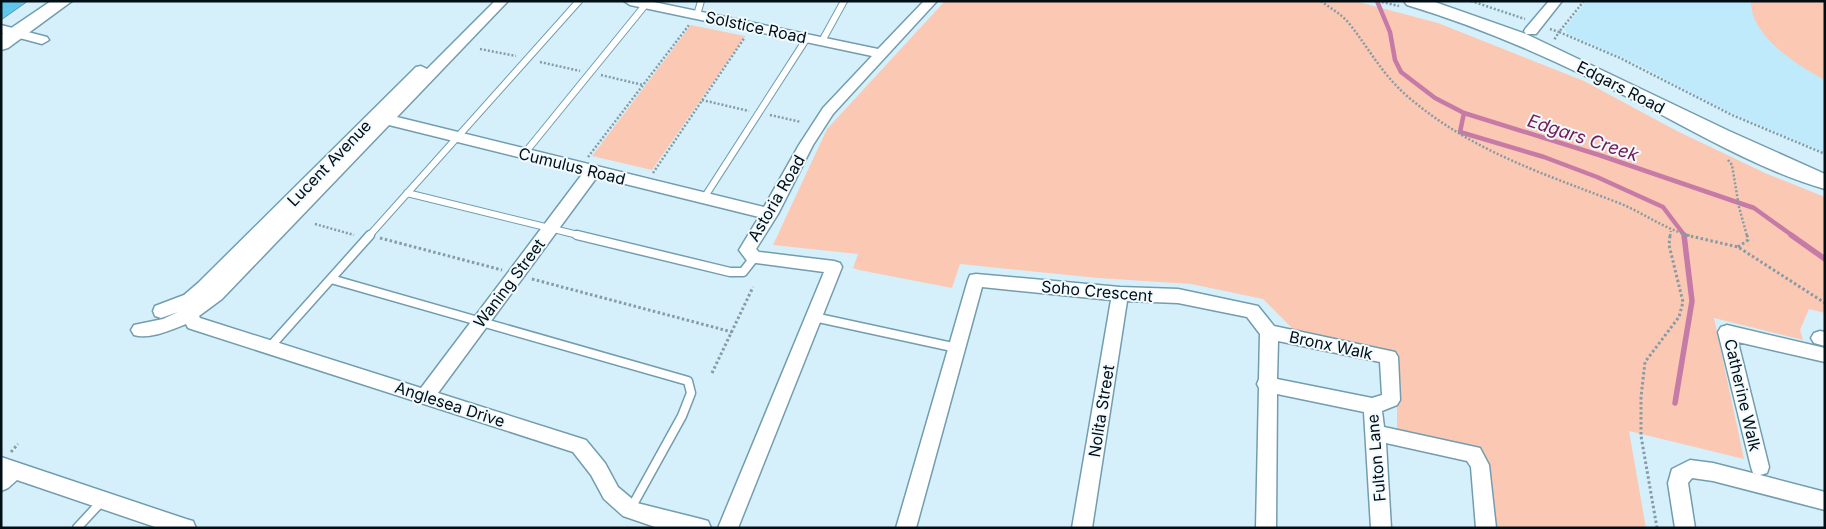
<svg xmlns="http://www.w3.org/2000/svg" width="1826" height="529" font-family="Inter,sans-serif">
  <rect width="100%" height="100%" fill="#d5f0fb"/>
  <path fill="#bfeafb" d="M1587,1H1825V153L1725,110L1635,63L1568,34L1564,29Z"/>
  <path fill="#fbc8b3" d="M945,1H1355L1438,23L1584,81L1677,131L1765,173L1825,197V313L1809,309L1800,330L1803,340L1714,318L1744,459L1629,431L1646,528H1493L1487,465L1397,431V357L1395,353L1291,331V327L1263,299L1191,284L1098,278L960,264L952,288L859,270L853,268L858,254L773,245L827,129Z
    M1751,1H1825V80C1798,66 1750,36 1751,1Z
    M691,25L745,36L652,170L592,156Z"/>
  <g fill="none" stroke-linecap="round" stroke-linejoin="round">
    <path stroke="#c67ba7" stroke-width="4.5" d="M1377,1L1390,32L1395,60L1401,72L1435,98L1464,113L1599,155L1754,208L1793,236
      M1464,113L1460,132L1544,157L1597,177L1663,207L1685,236"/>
    <path stroke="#c67ba7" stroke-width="5.5" d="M1791,235L1825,259
      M1675,403L1692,301L1684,235"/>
  </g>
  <path fill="#60c7ec" stroke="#6994a5" d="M1,1H28L1,20Z"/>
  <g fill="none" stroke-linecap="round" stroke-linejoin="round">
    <defs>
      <path id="lane-far1" d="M697,15L701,1
        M822,41L844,1
        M524,154L646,4
        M407,193L582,236
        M704,198L807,38
        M369,236L579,1"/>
      <path id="lane" d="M577,235L730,272H743L754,258
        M331,279L688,381L691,393L682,416L630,510
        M814,317L957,348
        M269,348L370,235
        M77,528L103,500"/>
      <path id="street" d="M495,1H508L397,117L764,207L799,145L823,108L872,56L630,5L624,1H649L878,49L924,1H937L833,114L813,145L778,214L756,249L759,252L834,261L840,263L842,267L738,528H718L824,272L748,262L739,250L759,217L597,177L438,393L586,440L605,463L618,487L637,503L701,519L708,521L711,528H658L623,516L604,499L591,475L573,452L194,330L188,328L186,324C171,330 149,340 134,335L131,330L134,325L163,319L178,312L161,318L155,316L153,311L155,306L184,295L198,283L416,67L421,66L427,69ZM389,125L583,173L421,388L200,318L199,316L222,299Z
        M1549,1H1562L1536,34H1526L1524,31L1526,28Z
        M1,25L47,37L49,40L42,44L1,33Z
        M976,274L1120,287L1178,289L1258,306L1274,326L1395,352L1398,357L1400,400L1397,405L1382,411L1384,427L1480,448L1489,465L1496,528H1476L1471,467L1467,461L1386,443L1391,528H1371L1364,412L1277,394L1276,528H1256L1259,388L1257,384L1259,379L1260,334L1247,317L1178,303L1127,301L1092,528H1072L1111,300L982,287L916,528H896L968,280L970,275ZM1278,341L1380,362L1382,395L1372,398L1277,379Z
        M1727,325L1825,348V362L1738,342L1769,467L1767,473L1760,475L1825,492V510L1713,481L1692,478L1688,483L1695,528H1675L1668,483L1672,469L1690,460L1713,463L1760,475L1753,473L1751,467L1718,332L1721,327Z
        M1820,331L1825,332V346L1814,343L1811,338L1814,333Z
        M1,457L186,519L193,521L196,528H158L17,480L8,488L1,491Z"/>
      <path id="secondary" d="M51,1H72L8,48L1,50V35Z
        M1404,1H1432L1526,34L1729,131L1825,174V189C1764,172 1699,134 1643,105C1566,65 1490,30 1407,5Z"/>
    </defs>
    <use href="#lane-far1" stroke="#729dae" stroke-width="8"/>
    <use href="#lane" stroke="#729dae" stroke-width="11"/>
    <use href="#street" stroke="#729dae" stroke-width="3"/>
    <use href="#secondary" stroke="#729dae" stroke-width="3"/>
    <path stroke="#859ba5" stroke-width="2.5" stroke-dasharray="2 2" stroke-linecap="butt" d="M1321,1C1330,8 1341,14 1348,22C1369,48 1380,72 1407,96C1471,151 1542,173 1619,203C1644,213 1664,229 1691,236
      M1378,1L1399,6
      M1471,1L1525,19
      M1584,1L1559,32L1620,58L1732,115L1825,154
      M1550,29L1559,32L1554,40
      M480,49L516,56
      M540,62L580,71
      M601,75L643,85
      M702,100L749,111
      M770,115L801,122
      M588,157L689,25
      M1728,160L1732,165L1739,207L1747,236
      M653,173L745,37
      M315,224L354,235
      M1670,236L1671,231"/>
    <path stroke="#859ba5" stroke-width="3" stroke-dasharray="2.5 2.5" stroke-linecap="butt" d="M1686,235L1738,247L1825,303
      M380,238L502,270
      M1738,247L1748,240L1747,235
      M532,279L732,332
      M712,373L753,287
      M11,452L18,444
      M1657,528L1641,436V397L1645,362L1679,317L1683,302L1669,245L1670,235"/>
    <use href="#lane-far1" stroke="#fff" stroke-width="6"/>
    <use href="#lane" stroke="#fff" stroke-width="8"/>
    <use href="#street" fill="#fff" fill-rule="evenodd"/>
    <use href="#secondary" fill="#fff" fill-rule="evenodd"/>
  </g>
  <g text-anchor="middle" stroke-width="4" stroke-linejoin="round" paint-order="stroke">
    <g font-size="16" fill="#010f15" stroke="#f1fafe">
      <text transform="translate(756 27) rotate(12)" y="6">Solstice Road</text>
      <text transform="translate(1621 87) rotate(27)" y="6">Edgars Road</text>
      <text transform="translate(329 163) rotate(-46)" y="6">Lucent Avenue</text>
      <text transform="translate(572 166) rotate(14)" y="6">Cumulus Road</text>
      <text transform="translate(776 198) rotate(-60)" y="6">Astoria Road</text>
      <text transform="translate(509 283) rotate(-53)" y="6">Waning Street</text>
      <text transform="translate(1097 291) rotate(5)" y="6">Soho Crescent</text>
      <text transform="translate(1331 345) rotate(12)" y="6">Bronx Walk</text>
      <text transform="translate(1743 395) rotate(77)" y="6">Catherine Walk</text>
      <text transform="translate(450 404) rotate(18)" y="6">Anglesea Drive</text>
      <text transform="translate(1101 411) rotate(-81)" y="6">Nolita Street</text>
      <text transform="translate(1376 458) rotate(-95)" y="6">Fulton Lane</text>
    </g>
    <g font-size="18" font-style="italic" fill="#741a57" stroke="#f1fafe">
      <text transform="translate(1583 138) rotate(18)" y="6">Edgars Creek</text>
    </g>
  </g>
  <rect width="1826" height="529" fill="none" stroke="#010f15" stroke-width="5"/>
</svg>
